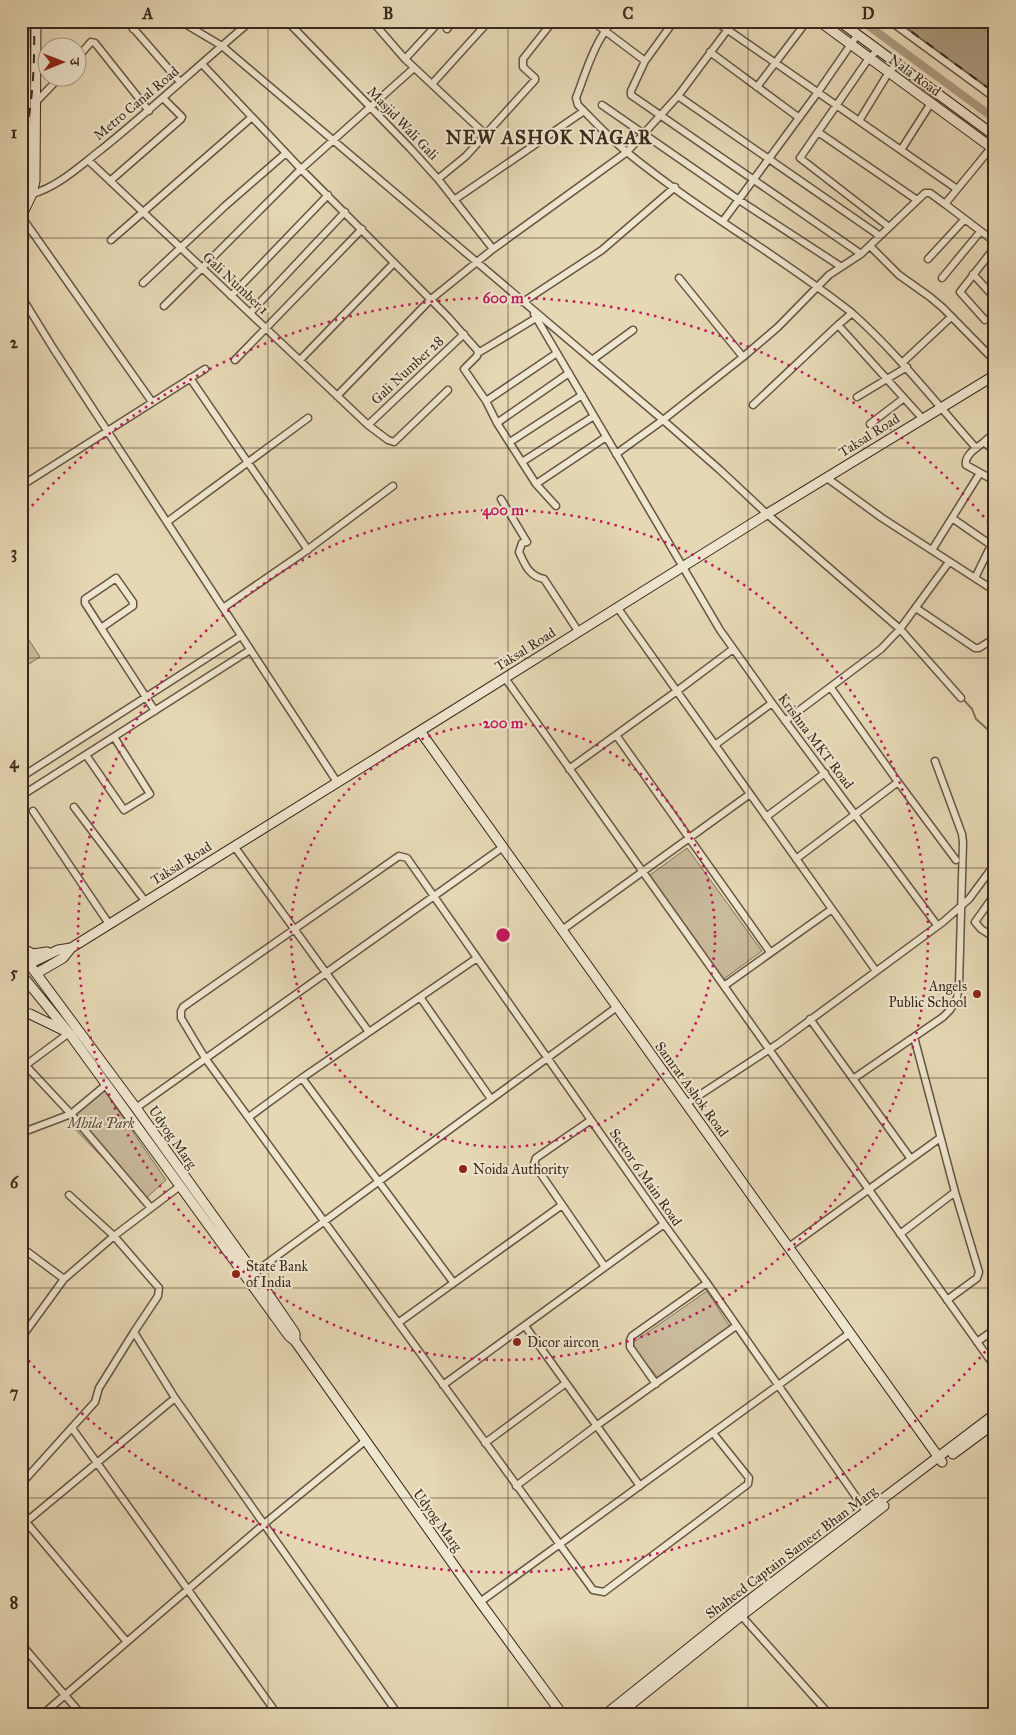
<svg xmlns="http://www.w3.org/2000/svg" width="1016" height="1735" font-family="'IM FELL Great Primer','Noto Serif Devanagari',serif">
  <rect width="100%" height="100%" fill="#e6d8b5"/>
  <filter id="stains"><feTurbulence type="fractalNoise" baseFrequency=".004" numOctaves="4"/><feColorMatrix values="0 0 0 0 .2 0 0 0 0 .09 0 0 0 0 .02 0 0 0 .5 -.17"/></filter>
  <radialGradient id="worn" r=".72"><stop offset=".6" stop-color="#630" stop-opacity="0"/><stop offset="1" stop-color="#630" stop-opacity=".3"/></radialGradient>
  <path fill="#c9ba9b" stroke="#82725c" d="M21,628L40,657L21,669Z
    M687,848L762,951L721,981L646,878Z
    M104,1090L166,1180L144,1200L68,1122Z
    M707,1291L730,1327L658,1378L631,1344Z"/>
  <path fill="#ac9c81" stroke="#7e6e59" d="M897,21H973L995,37V92Z"/>
  <g fill="none" stroke-linecap="round" stroke-linejoin="round">
    <path stroke="#7e6e59" stroke-width="2" d="M963,699L972,709L976,719L995,736"/>
    <path stroke="#ac9c81" stroke-width="8" d="M862,21L995,119"/>
    <defs>
      <path id="street" d="M127,21L180,82
        M180,21L222,46L663,420L720,470L767,514L900,629L961,698
        M287,21L410,148L438,179L493,249
        M372,21L405,59L486,135
        M592,21L645,61L631,91V95L861,254
        M613,21C594,42 586,72 576,98L578,105C594,121 610,139 628,153C699,211 780,256 852,313L838,325
        M715,21L957,189
        M890,21L995,98
        M133,29L142,21
        M447,29L453,21
        M878,50L869,58L800,158L889,227
        M710,52L798,117
        M78,57L91,42L95,43L149,111
        M405,59L440,21
        M645,61L674,21
        M202,64L301,169L448,317L478,351L477,356L464,369L486,401L497,423L536,484L556,506
        M432,84L489,21
        M757,87L807,21
        M678,96L880,236
        M36,102L59,78
        M602,105L739,200L840,266
        M859,121L889,72L897,64
        M818,132L917,200
        M901,150L931,103
        M88,160L368,425L388,440L394,442L448,390
        M438,179L466,156L535,80V78L523,67V59L553,21
        M110,181L181,119L182,117L163,98
        M30,192L32,194C58,187 81,165 102,149C153,108 201,63 251,21
        M454,200L584,111
        M945,204L995,242
        M21,216L152,402
        M723,221L818,92L858,34
        M111,240L252,117
        M870,246L899,275L930,297L943,308L995,361
        M928,259L964,220
        M973,274L993,296
        M679,278L743,357
        M942,278L980,232
        M143,283L225,206L286,153
        M21,296L53,348L337,782
        M231,296L328,195
        M523,302L602,250L675,187
        M164,306L301,169L414,68
        M250,313L345,212
        M852,313C898,354 935,402 976,448
        M534,314L720,630L772,703L937,925
        M985,320L960,292L995,247
        M478,353L536,318
        M235,360L362,229
        M300,360L394,263
        M592,360L633,330
        M903,362L951,317
        M190,378L308,550
        M337,396L430,300L493,249L627,152L678,96L734,21
        M857,397L907,367
        M486,401L557,353
        M753,405L838,325L922,418
        M497,423L569,373
        M870,424L904,398
        M368,425L464,334
        M995,432L984,442L995,452
        M510,442L582,395
        M984,442C977,448 964,455 966,465L995,481
        M616,454L663,420L743,357L778,327L829,275L861,254L925,193H930L945,204L995,143
        M522,462L594,416
        M827,478L882,518L995,591
        M536,484L606,437
        M21,486L205,369
        M501,499L527,542L522,543L519,552C525,565 529,576 544,579L578,631
        M952,518L991,545
        M167,522L308,418
        M932,550L980,473
        M975,578L995,537
        M617,607L876,971
        M223,608L303,553L393,486
        M916,608L975,648H979L995,638
        M101,628L85,603V599L116,578L133,602V606L101,628L155,711
        M505,678L995,1367
        M785,721L881,649L900,629L949,562
        M616,735L770,952
        M715,745L772,703
        M86,755L124,810L150,794L114,737
        M569,769L677,691L733,649
        M23,776L241,636
        M898,782L956,860
        M21,796L250,650
        M74,807L145,901
        M33,811L109,924
        M766,817L825,773
        M234,846L369,1032
        M796,859L898,782L831,688
        M995,894L975,922L981,929L995,938
        M562,930L750,794
        M724,986L832,909
        M420,997L491,1099
        M810,1019L911,1159
        M914,1037L955,1192L979,1272L977,1278L947,1300
        M21,1068L29,1069L71,1114L151,1208
        M22,1068L69,1033
        M302,1078L453,1282
        M853,1079L943,1017L950,1010L957,998L959,985L963,842L962,834L935,761
        M686,1104L779,1043L943,922L969,899L995,864
        M136,1108L503,847
        M249,1117L302,1078L477,958
        M995,1117L992,1121L995,1131
        M591,1120L536,1158L534,1164L605,1267
        M21,1133L71,1114L107,1084
        M69,1195L114,1236L159,1288L158,1296L134,1332
        M900,1234L955,1192
        M21,1247L64,1279
        M789,1247L940,1138
        M251,1275L617,1007
        M398,1323L562,1205
        M525,1326L640,1486
        M21,1338L64,1279L114,1236L180,1186
        M977,1342L995,1329
        M656,1384L630,1347V1340L632,1336L707,1283
        M443,1385L664,1224
        M72,1428L277,1714
        M713,1433L749,1478L748,1484L604,1592L593,1590L205,1058L181,1018V1011L183,1007L399,856L407,858L664,1224L707,1283L868,1514
        M485,1443L566,1383
        M21,1484L95,1402L99,1388L134,1332L175,1398L398,1714
        M516,1486L596,1426L736,1326
        M21,1516L127,1642
        M21,1526L175,1398
        M480,1602L850,1333
        M739,1613L829,1714
        M21,1644L81,1714
        M43,1714L264,1524L365,1441"/>
      <path id="secondary" d="M819,21L995,150
        M839,21L995,136
        M21,196L27,181L25,21
        M21,217L32,194L35,181L36,21
        M420,731L942,1462
        M21,948L33,954L47,952
        M21,953L136,1108L254,1273L295,1333V1341
        M29,964L58,950L71,948
        M37,973L63,958L71,948L420,731L767,514L995,375
        M21,974L69,1033L289,1336L295,1341L480,1602L562,1714
        M21,1012L30,1014L67,1032
        M953,1454L995,1423
        M606,1714L736,1610L995,1414
        M619,1714L741,1616L884,1506"/>
    </defs>
    <use href="#street" stroke="#655542" stroke-width="9"/>
    <use href="#secondary" stroke="#3a291c" stroke-width="11"/>
    <use href="#street" stroke="#efe6cf" stroke-width="6"/>
    <use href="#secondary" stroke="#efe6cf" stroke-width="9"/>
    <path stroke="#3a291c" stroke-width="2" stroke-dasharray="9 9" stroke-linecap="butt" d="M897,21L995,93
      M21,152C33,109 35,65 34,21"/>
  </g>
  <path fill="none" stroke="#3a291c" stroke-width="1" stroke-opacity="0.55" d="M268,21V1714M508,21V1714M748,21V1714M21,238H995M21,448H995M21,658H995M21,868H995M21,1078H995M21,1288H995M21,1498H995"/>
  <g fill="none" stroke="#c2185b" stroke-width="2.5" stroke-dasharray="2.5 5">
    <circle cx="503" cy="935" r="212"/>
    <circle cx="503" cy="935" r="425"/>
    <path d="M995 1340A637 637 0 0 1 22 1353M22 517A637 637 0 0 1 995 530"/>
  </g>
  <g fill="#8f2418" stroke="#efe6cf" stroke-width="2">
    <circle cx="977" cy="994" r="5"/>
    <circle cx="463" cy="1169" r="5"/>
    <circle cx="236" cy="1274" r="5"/>
    <circle cx="517" cy="1342" r="5"/>
  </g>
  <g text-anchor="middle" stroke-width="4" stroke-linejoin="round" paint-order="stroke">
    <g font-size="14" fill="#3a291c" stroke="#efe6cf">
      <text transform="translate(915 75) rotate(36)" y="5">Nala Road</text>
      <text transform="translate(136 103) rotate(-40)" y="5">Metro Canal Road</text>
      <text transform="translate(403 123) rotate(46)" y="5">Masjid Wali Gali</text>
      <text transform="translate(236 283) rotate(43)" y="5">Gali Number 1</text>
      <text transform="translate(407 370) rotate(-43)" y="5">Gali Number 28</text>
      <text transform="translate(869 435) rotate(-32)" y="5">Taksal Road</text>
      <text transform="translate(525 649) rotate(-32)" y="5">Taksal Road</text>
      <text transform="translate(816 741) rotate(53)" y="5">Krishna MKT Road</text>
      <text transform="translate(181 863) rotate(-32)" y="5">Taksal Road</text>
      <text transform="translate(692 1089) rotate(54)" y="5">Samrat Ashok Road</text>
      <text transform="translate(173 1137) rotate(55)" y="5">Udyog Marg</text>
      <text transform="translate(646 1177) rotate(55)" y="5">Sector 6 Main Road</text>
      <text transform="translate(438 1520) rotate(54)" y="5">Udyog Marg</text>
      <text transform="translate(791 1552) rotate(-37)" y="5">Shaheed Captain Sameer Bhan Marg</text>
    </g>
    <g font-size="14" fill="#3a291c" stroke="#efe6cf" text-anchor="start">
      <text x="967" y="991" text-anchor="end">Angels<tspan x="967" dy="16">Public School</tspan></text>
      <text x="473" y="1174">Noida Authority</text>
      <text x="246" y="1271">State Bank<tspan x="246" dy="16">of India</tspan></text>
      <text x="527" y="1347">Dicor aircon</text>
    </g>
    <g font-size="14" font-style="italic" fill="#574635" stroke="#efe6cf">
      <text x="101" y="1128">Mhila Park</text>
    </g>
    <g font-size="19" font-weight="bold" letter-spacing="1" fill="#3a291c" stroke="#efe6cf">
      <text x="549" y="144">NEW ASHOK NAGAR</text>
    </g>
  </g>
  <circle cx="503" cy="935" r="8" fill="#c2185b" stroke="#efe6cf" stroke-width="2.5"/>
  <g font-size="15" text-anchor="middle" font-weight="bold" fill="#c2185b" stroke="#efe6cf" stroke-width="4" stroke-linejoin="round" paint-order="stroke">
    <text x="503" y="303">600 m</text>
    <text x="503" y="515">400 m</text>
    <text x="503" y="728">200 m</text>
  </g>
  <rect width="1016" height="1735" fill="none" stroke="#e6d8b5" stroke-width="55"/>
  <g transform="translate(62 62) rotate(89)"><circle r="24" fill="#efe6cf" stroke="#a79a87"/>
  <path d="M0-4L9 19L0 12L-9 19Z" fill="#8f2418"/>
  <text y="-8" font-size="14" font-weight="bold" text-anchor="middle" fill="#3a291c">उ</text>
  </g>
  <rect x="28" y="28" width="960" height="1680" fill="none" stroke="#3a291c" stroke-width="2"/>
  <g font-size="16" text-anchor="middle" font-weight="bold" fill="#3a291c">
    <text x="148" y="19">A</text>
    <text x="388" y="19">B</text>
    <text x="628" y="19">C</text>
    <text x="868" y="19">D</text>
    <text x="14" y="138">1</text>
    <text x="14" y="348">2</text>
    <text x="14" y="558">3</text>
    <text x="14" y="768">4</text>
    <text x="14" y="978">5</text>
    <text x="14" y="1188">6</text>
    <text x="14" y="1398">7</text>
    <text x="14" y="1608">8</text>
  </g>
  <rect width="100%" height="100%" filter="url(#stains)"/>
  <rect width="100%" height="100%" fill="url(#worn)"/>
</svg>
